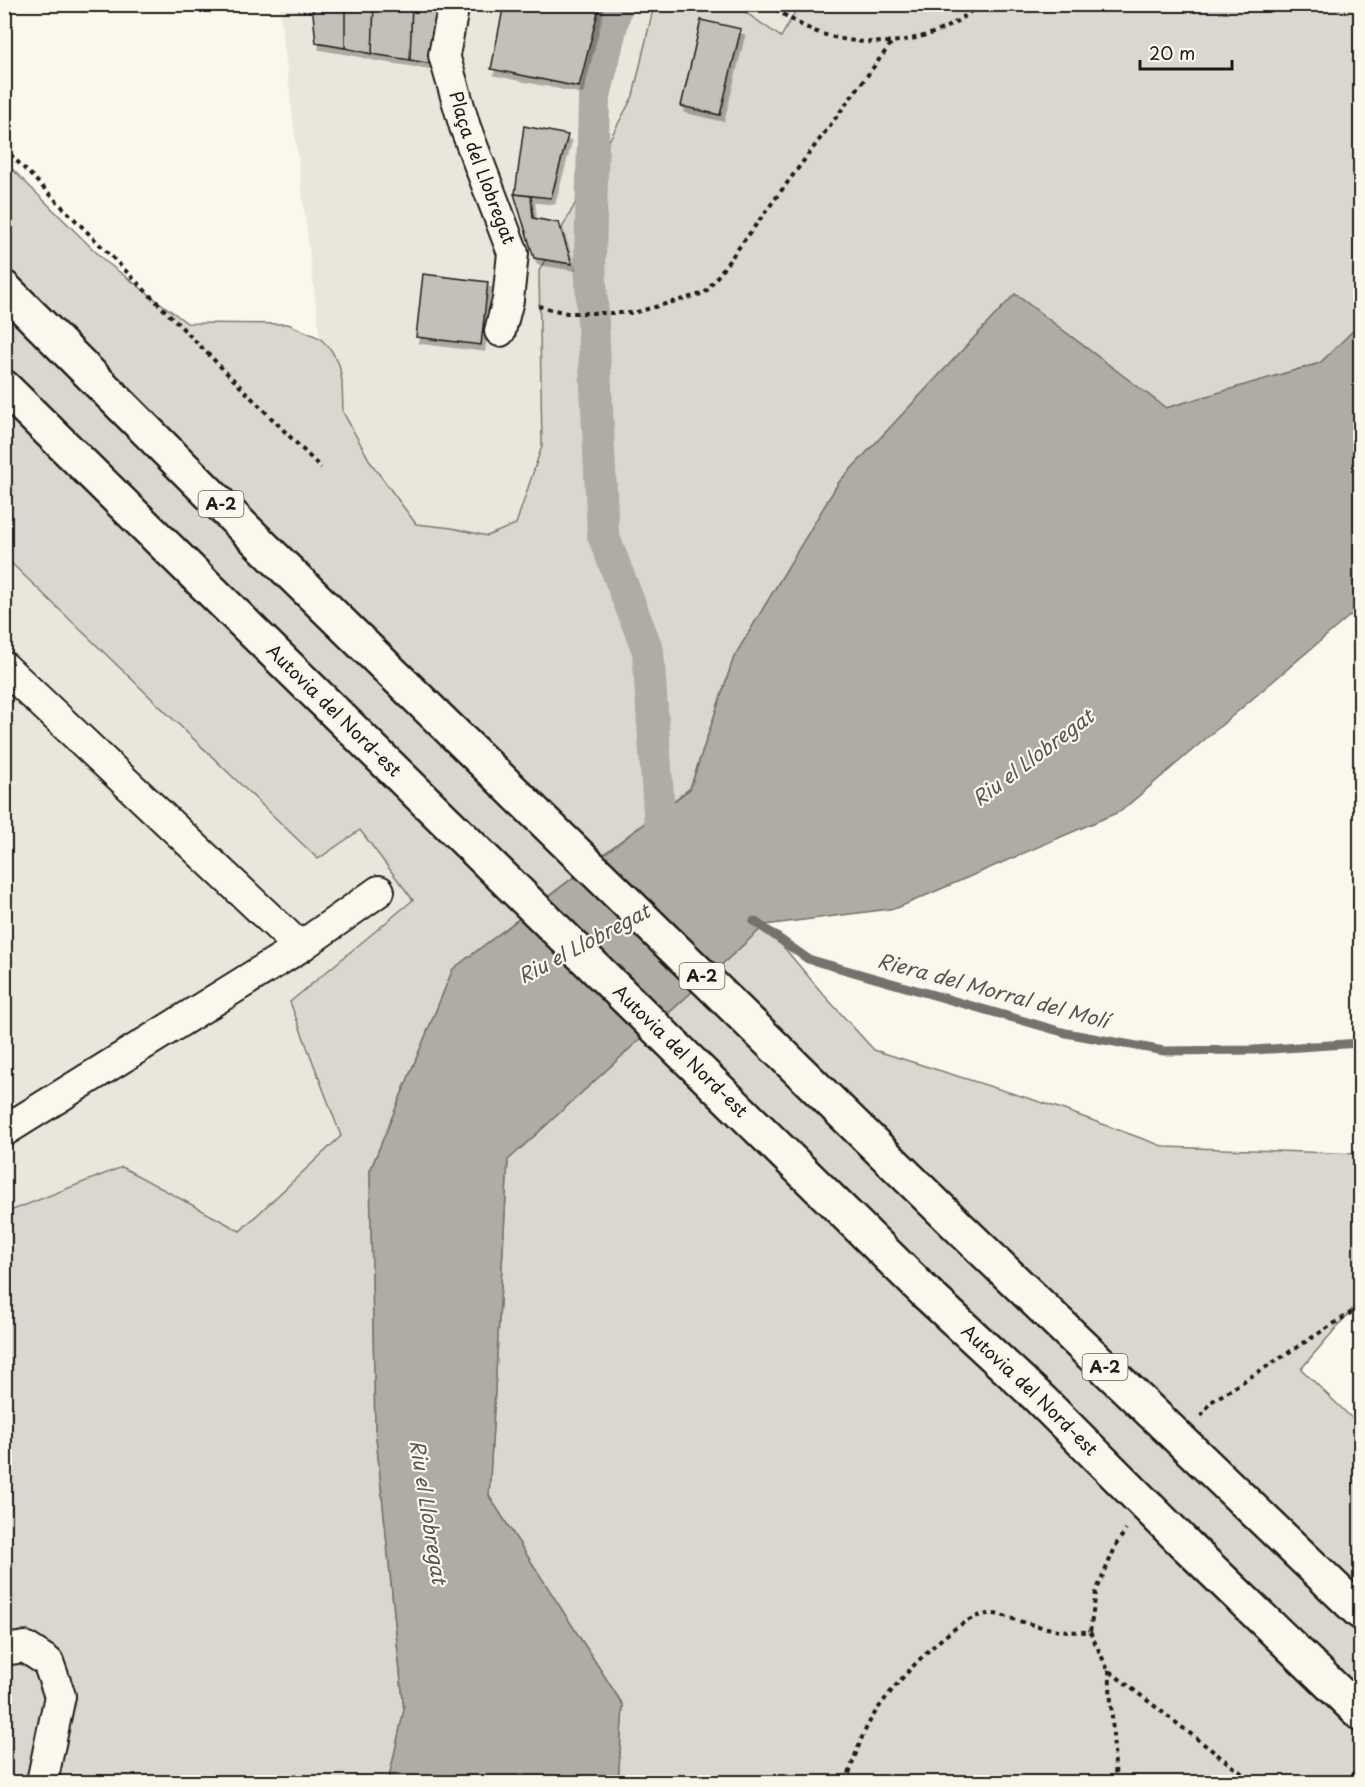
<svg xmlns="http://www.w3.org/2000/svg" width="1365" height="1787" font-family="'Playpen Sans',sans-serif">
  <defs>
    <filter id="shadow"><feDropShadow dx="3.5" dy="6" stdDeviation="0" flood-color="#0004"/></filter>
  </defs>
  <rect width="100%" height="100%" fill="#fbf7ec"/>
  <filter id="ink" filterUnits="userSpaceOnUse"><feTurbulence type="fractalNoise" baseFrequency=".0167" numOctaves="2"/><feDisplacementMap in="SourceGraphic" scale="12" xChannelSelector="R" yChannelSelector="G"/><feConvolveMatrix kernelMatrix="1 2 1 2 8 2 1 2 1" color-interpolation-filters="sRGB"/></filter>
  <g filter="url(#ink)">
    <path fill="#eae6dc" d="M279,5H654L633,96L539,271L542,446L516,524L487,536L452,528L416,524L371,463L343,412L342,381L339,364L331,350L320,338Z
      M735,5H799L782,38Z
      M4,557L318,859L360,830L413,900L290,1001L341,1136L240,1231L122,1167L5,1213Z"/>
    <path fill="#dad7ce" stroke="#7b7a75" stroke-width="1.5" d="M654,5H735L781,37L799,5H1360V324L1320,363L1166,408L1015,294L839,482L734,657L690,788L453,969L370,1171L375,1427L404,1711L388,1782H19L5,1776V1213L122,1167L240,1231L341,1136L290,1002L413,900L360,830L318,859L5,557L4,161L105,261L187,323L288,324L320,338L331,350L339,364L342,381L343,412L371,463L416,524L452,528L487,536L516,524L542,446L539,271L633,96Z
      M765,925L823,994L874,1050L1056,1107L1165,1147L1360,1154V1300L1301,1369L1360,1426V1782H618L623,1705L489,1496L508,1160Z"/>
    <path fill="#afaca5" stroke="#74726e" stroke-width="1.5" d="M1015,294L1166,408L1320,363L1360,324V607L1121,811L897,908L765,925L508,1160L489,1496L623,1705L618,1782H388L404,1710L375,1427L370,1171L453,969L690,789L734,657L839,482Z"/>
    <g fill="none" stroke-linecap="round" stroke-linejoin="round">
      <path stroke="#74726e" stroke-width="9" d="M754,921L808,959L1066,1033L1164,1051L1254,1050L1360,1043"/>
      <path stroke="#afaca5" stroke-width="32" d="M617,4L594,100L590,260L603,535L648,651L662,856"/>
    </g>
    <path fill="#c3c0b8" stroke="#1c1c1c" stroke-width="1.5" filter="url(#shadow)" d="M312,4H345V48L316,43Z
      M345,4H374L372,54L345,48Z
      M374,4H412L410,60L372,54Z
      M412,4L442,9L439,65L410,60Z
      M504,4H600L579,87L491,69Z
      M701,20L741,29L720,115L681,106Z
      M524,126L568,135L551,198L515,194Z
      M514,194L531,196L533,218L559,223L572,264L534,258Z
      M423,274L488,282L481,345L416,337Z"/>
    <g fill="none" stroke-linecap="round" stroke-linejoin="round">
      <defs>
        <g id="minor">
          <path id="s1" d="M454,4L444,55L465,127L513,253L508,300L500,331"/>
          <path d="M4,667L300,947L379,891"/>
          <path d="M4,1131L300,947"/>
          <path d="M4,1650L25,1647L48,1662L60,1696L42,1782"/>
        </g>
        <g id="highway">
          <path d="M4,288L242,526L966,1234"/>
          <path id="s2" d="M4,387L926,1293"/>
          <path d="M1243,1500L1360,1612"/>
          <path d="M1184,1543L1360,1713"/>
        </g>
      </defs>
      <use href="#minor" stroke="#1c1c1c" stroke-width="34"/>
      <use href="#highway" stroke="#1c1c1c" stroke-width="38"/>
      <path stroke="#1c1c1c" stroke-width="4" stroke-dasharray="4.5 4.5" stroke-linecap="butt" d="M768,4C784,15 799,25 817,32C869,51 938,45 979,4
        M4,148L321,468
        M538,306L567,313H633L705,293L893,41
        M1201,1416L1211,1402L1360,1307
        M1090,1632L1108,1670L1253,1782
        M1109,1670L1116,1782
        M846,1782C853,1763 859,1741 869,1723C885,1693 953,1615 988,1614C1001,1613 1010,1619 1023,1622C1047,1629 1065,1632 1090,1632L1096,1592L1117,1543L1126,1530"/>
      <use href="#minor" stroke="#fbf7ec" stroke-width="30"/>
      <use href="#highway" stroke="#fbf7ec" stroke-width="33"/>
      <defs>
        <g id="highway-bridge">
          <path d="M966,1234L1243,1500"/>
          <path id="s3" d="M926,1293L1038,1397L1184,1543"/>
        </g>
      </defs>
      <use href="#highway-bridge" stroke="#1c1c1c" stroke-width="38" stroke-linecap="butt"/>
      <use href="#highway-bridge" stroke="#fbf7ec" stroke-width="33"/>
    </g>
  </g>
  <g text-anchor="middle" stroke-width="4.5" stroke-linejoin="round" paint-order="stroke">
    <g fill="#fbf7ec" stroke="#5f5e5a" stroke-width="1.5">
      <rect x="198.5" y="491" width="45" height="26" rx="4.5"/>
      <rect x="679.5" y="963" width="45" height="26" rx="4.5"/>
      <rect x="1082.5" y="1354" width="45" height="26" rx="4.5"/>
    </g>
    <g font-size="16" font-weight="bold" fill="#1c1c1c">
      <text x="221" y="510">A-2</text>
      <text x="702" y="982">A-2</text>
      <text x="1105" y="1373">A-2</text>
    </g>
    <g font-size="18" fill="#1c1c1c" stroke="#fbf7ec">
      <text dy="6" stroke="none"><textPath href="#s1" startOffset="171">Plaça del Llobregat</textPath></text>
      <text dy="6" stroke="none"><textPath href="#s2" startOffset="462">Autovia del Nord-est</textPath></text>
      <text dy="6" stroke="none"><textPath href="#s2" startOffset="948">Autovia del Nord-est</textPath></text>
      <text dy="6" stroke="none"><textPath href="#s3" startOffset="142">Autovia del Nord-est</textPath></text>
    </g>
    <g font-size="20" font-style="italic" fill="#575653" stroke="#fbf7ec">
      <text transform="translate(1033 758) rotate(-37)" y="7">Riu el Llobregat</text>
      <text transform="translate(584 944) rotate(-28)" y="7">Riu el Llobregat</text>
      <text transform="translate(993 991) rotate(15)" y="7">Riera del Morral del Molí</text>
      <text transform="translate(428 1512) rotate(81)" y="7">Riu el Llobregat</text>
    </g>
  </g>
  <rect width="1365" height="1787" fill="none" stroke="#fbf7ec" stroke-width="24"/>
  <rect x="12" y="12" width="1341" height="1763" fill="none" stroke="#1c1c1c" stroke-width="2" filter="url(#ink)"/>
  <path d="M1140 60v9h92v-9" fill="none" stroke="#1c1c1c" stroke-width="3"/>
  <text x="1149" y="60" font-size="18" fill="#1c1c1c" stroke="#fbf7ec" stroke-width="4.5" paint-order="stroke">20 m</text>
</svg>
